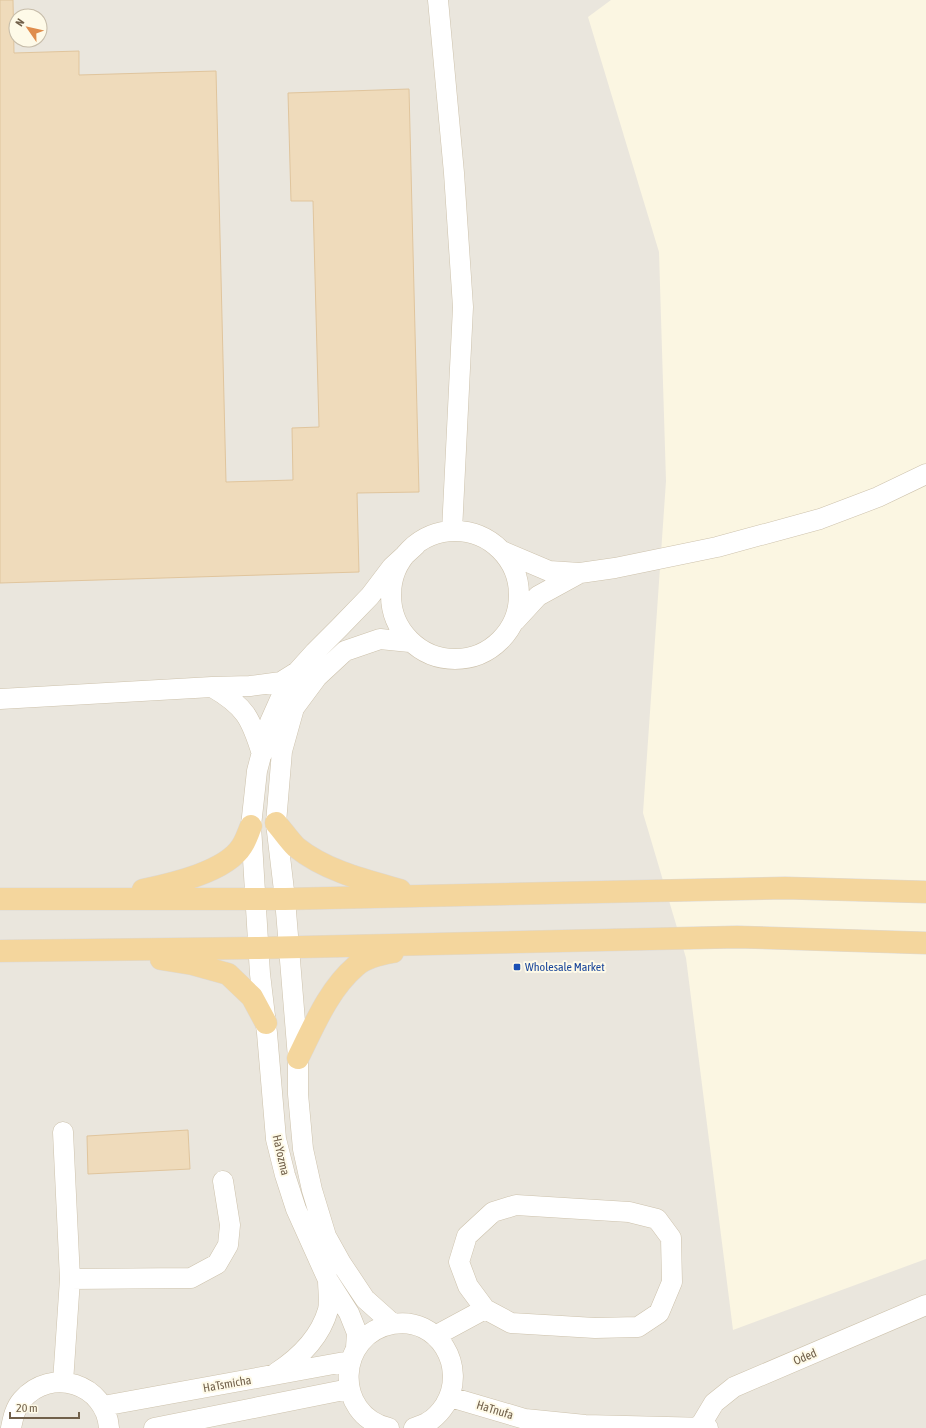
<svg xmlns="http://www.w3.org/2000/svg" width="926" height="1428" font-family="'Asap Condensed',sans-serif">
  <rect width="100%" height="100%" fill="#fbf6e2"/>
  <path fill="#eae6dd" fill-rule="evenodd" d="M0,0H611L588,17L659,252L666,481L643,813L686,958L733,1330L926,1259V1428H0ZM16,16H40V40H16Z"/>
  <path fill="#efdbbb" stroke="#e0c59d" d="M0,0H13L14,53L79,51V75L216,71L226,482L293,480L292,428L319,427L313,201H291L288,93L409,89L419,492L357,493L359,572L0,583Z
    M188,1130L190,1169L88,1174L87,1136Z"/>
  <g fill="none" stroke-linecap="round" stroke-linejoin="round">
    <defs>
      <path id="minor" d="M438,0L454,173L463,307L452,531
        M391 595a64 64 0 1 1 128 0a64 64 0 1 1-128 0Z
        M502,551L549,571L580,573L615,568L717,547L820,519L878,497L926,474
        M515,621L538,596L580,573
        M212,687C245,706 251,718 262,754
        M0,699L212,687L250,686L281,682L297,672
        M63,1132L70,1279L63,1382
        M516,1205L629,1212L657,1219L671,1238L672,1282L659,1313L638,1327L595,1328L511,1323L485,1309L468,1286L459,1262L467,1236L493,1212Z
        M70,1279L191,1278L217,1264L228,1245L230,1225L223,1181
        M393,1324L365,1299L341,1263L326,1236L312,1190L303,1149L298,1094V1058L285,899L276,823L282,751L294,708L317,677L345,651L380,639L410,642
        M435,1336L485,1309
        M356,1348L357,1333L349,1313L328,1280L296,1209L285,1175L276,1139L267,1033L260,974L251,826L257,771L270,722L282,695L297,672L315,652L339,628L370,596L392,567L416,545
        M276,1373C299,1358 320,1338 328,1310C330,1301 328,1289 328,1280
        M450,1397L525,1419L585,1425L708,1428
        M103,1406L350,1361
        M11,1428C13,1418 15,1408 22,1400C51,1366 106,1384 109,1428
        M154,1428L349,1389
        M389,1428C333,1415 336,1334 393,1324C438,1316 468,1367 445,1405C441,1411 435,1418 428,1422C424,1425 418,1426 414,1428
        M699,1428L714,1403L734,1387L926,1305"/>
      <path id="trunk" d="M276,823C283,831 289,840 296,847C326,871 364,880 400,890
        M143,890C171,884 226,872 242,846C246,840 248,833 251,826
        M0,899H285L785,888L926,892
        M0,951L258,948L737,937L926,943
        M161,959L192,964L228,974L252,997L266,1023
        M298,1058C314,1026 328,990 356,966C366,957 381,954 393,952"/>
    </defs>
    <use href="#minor" stroke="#cdc2ac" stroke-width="21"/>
    <use href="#trunk" stroke="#ddd9d4" stroke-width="23"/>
    <use href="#minor" stroke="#fff" stroke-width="20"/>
    <use href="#trunk" stroke="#f4d69d" stroke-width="22"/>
  </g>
  <rect fill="#1a4fb4" stroke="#fefae8" stroke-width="1.5" x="513" y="963" width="8" height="8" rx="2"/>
  <g text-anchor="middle" stroke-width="4" stroke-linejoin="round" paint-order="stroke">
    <g font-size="12" fill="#164399" stroke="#fefae8" text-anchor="start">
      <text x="525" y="971">Wholesale Market</text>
    </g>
    <g font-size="12" fill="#71604a" stroke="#fefae8">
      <text transform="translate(281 1155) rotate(77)" y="4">HaYozma</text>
      <text transform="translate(805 1357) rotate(-23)" y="4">Oded</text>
      <text transform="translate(227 1384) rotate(-10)" y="4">HaTsmicha</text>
      <text transform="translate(495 1410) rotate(17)" y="4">HaTnufa</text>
    </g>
  </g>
  <g transform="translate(28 28) rotate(304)"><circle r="19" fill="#fefae8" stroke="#c6bca9"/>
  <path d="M0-3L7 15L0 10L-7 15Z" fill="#df8d4d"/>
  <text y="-6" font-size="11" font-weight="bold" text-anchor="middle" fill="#71604a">N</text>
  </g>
  <path d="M10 1412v6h69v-6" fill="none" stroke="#71604a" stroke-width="2"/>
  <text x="16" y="1412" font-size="12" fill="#71604a" stroke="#fefae8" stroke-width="3" paint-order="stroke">20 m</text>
</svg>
